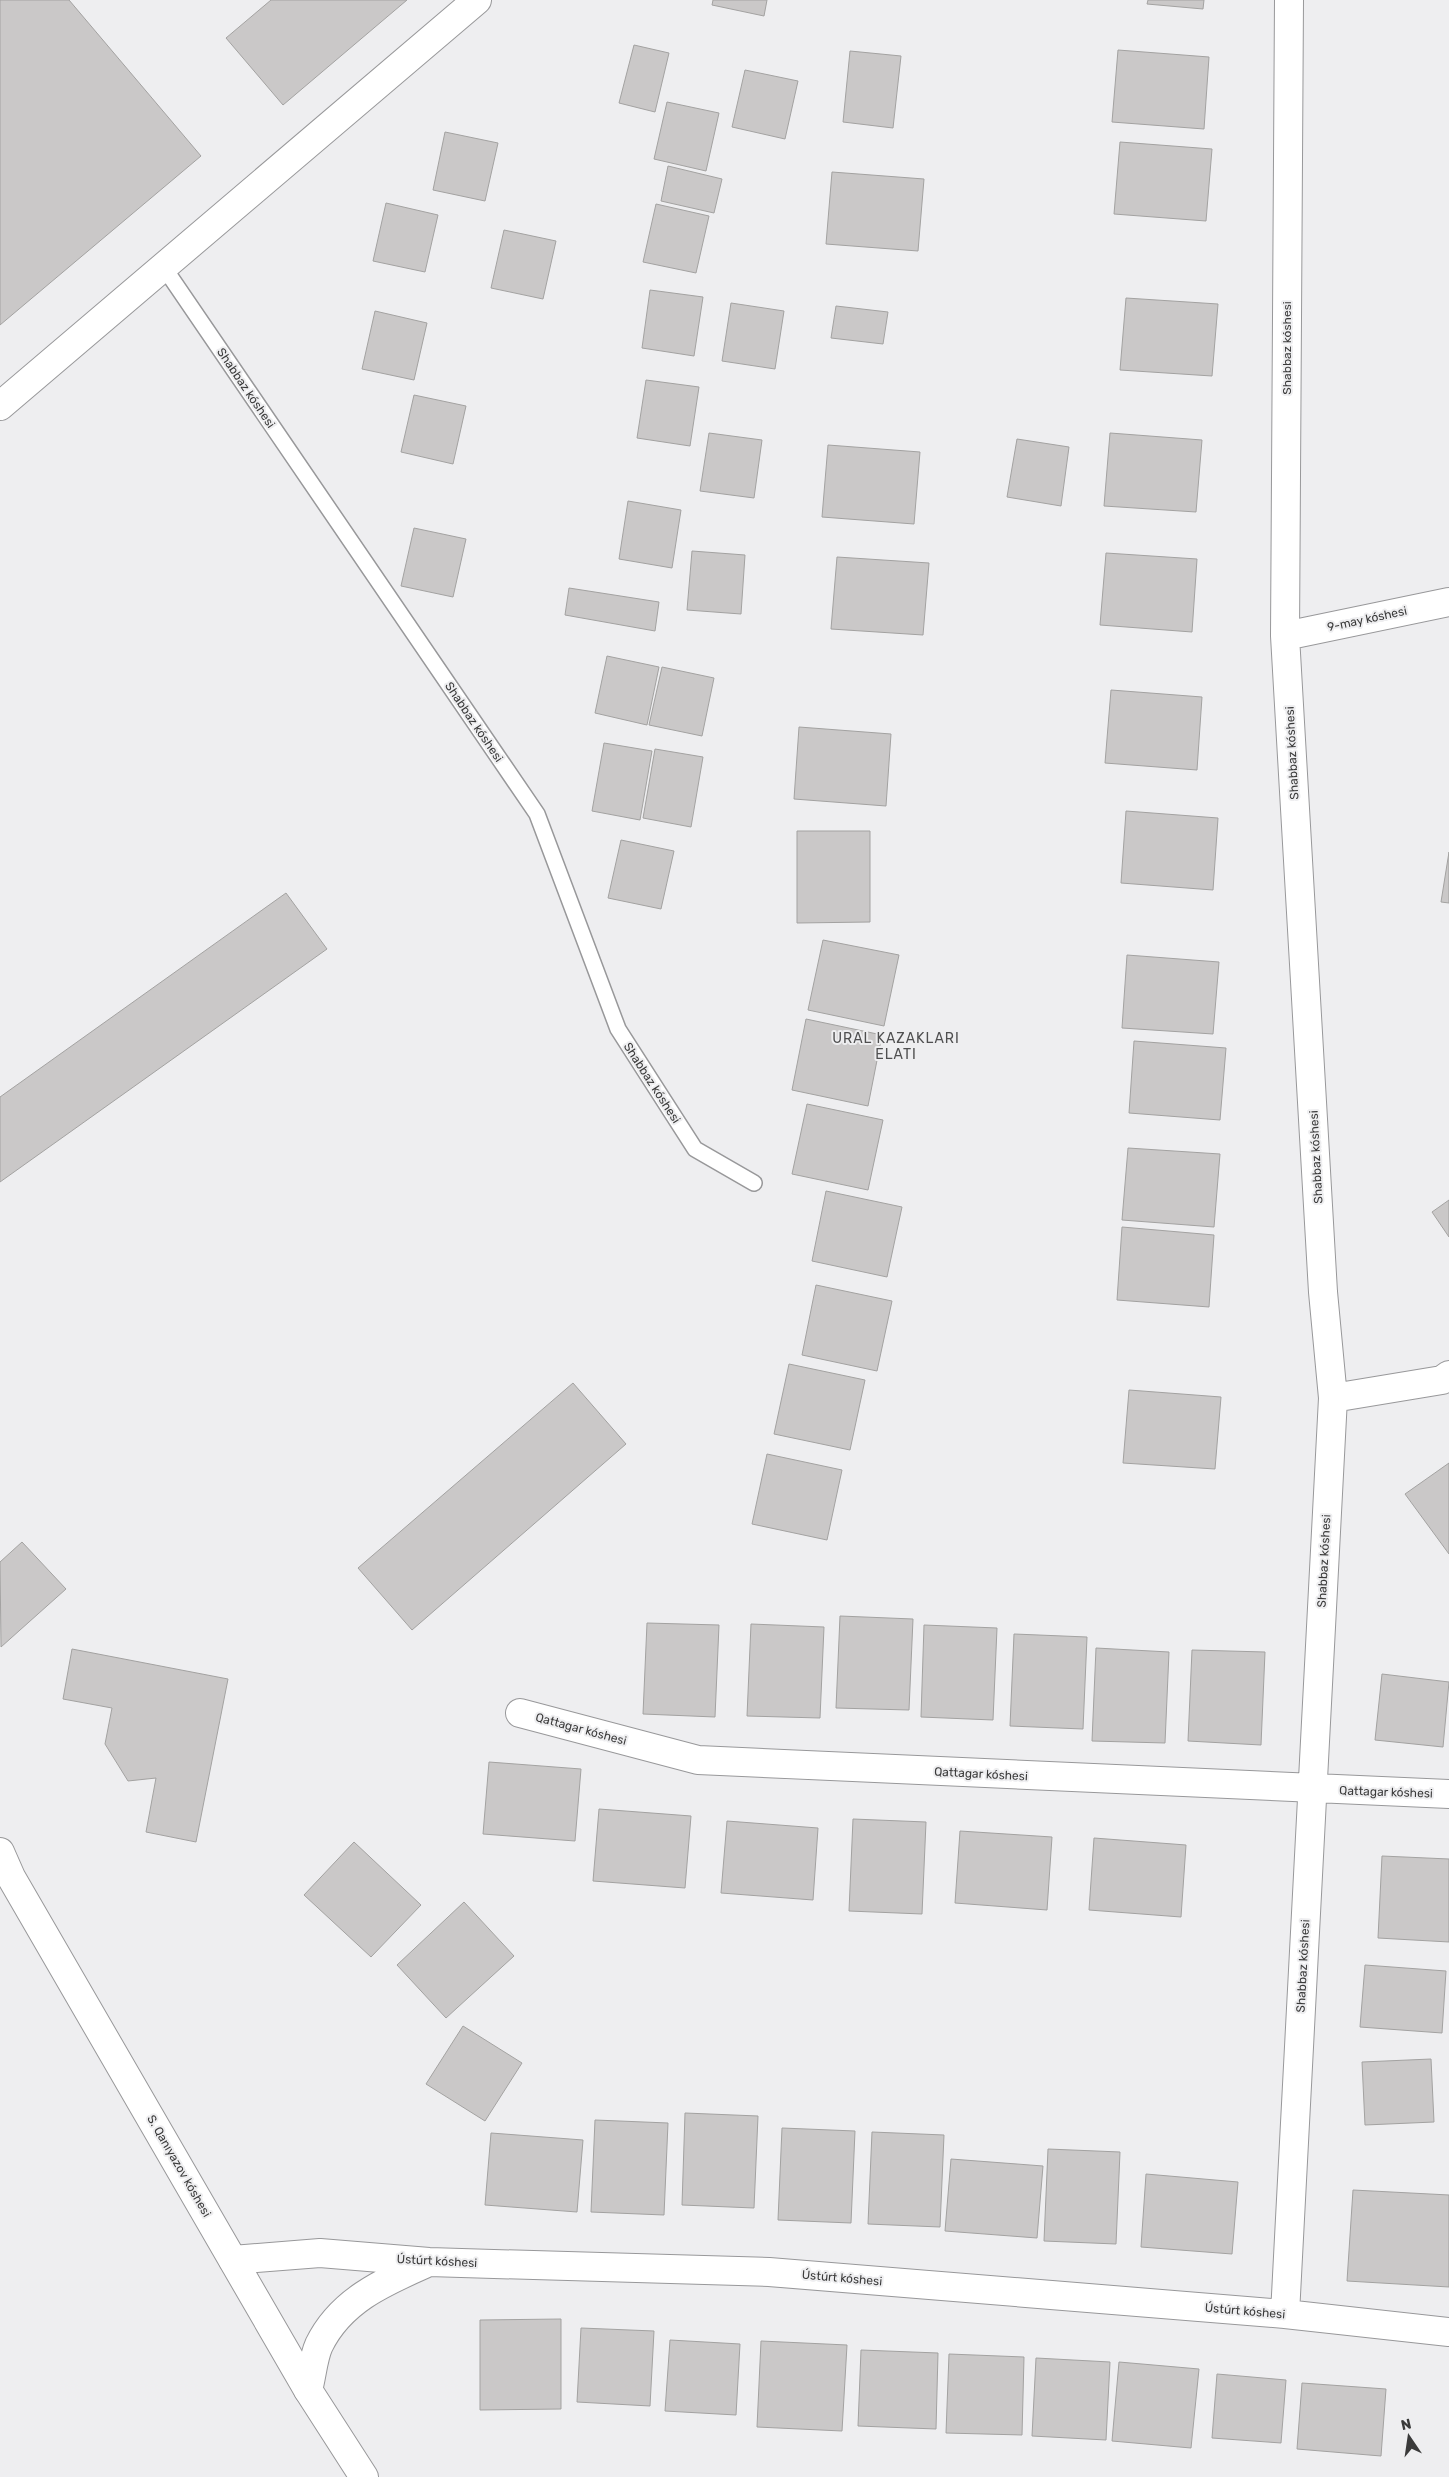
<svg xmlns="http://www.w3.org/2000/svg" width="1449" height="2477" font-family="Rubik,sans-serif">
  <rect width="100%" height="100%" fill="#eeeef0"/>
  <path fill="#cac8c8" stroke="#a3a2a1" d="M0,0H69L201,156L0,325Z
    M271,0H407L283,105L226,38Z
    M713,0H767L764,16L712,5Z
    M1148,0H1204L1203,9L1147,4Z
    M634,45L669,53L655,112L619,103Z
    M1118,50L1209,57L1204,129L1112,122Z
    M850,51L901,56L893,128L843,122Z
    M745,70L798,81L785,139L732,127Z
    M667,102L719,113L706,171L654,159Z
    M445,132L498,143L485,201L433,190Z
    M1120,142L1212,149L1206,221L1114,214Z
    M668,166L722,179L714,213L661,201Z
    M832,172L924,179L918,251L826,244Z
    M386,203L438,215L425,272L373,261Z
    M656,204L709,216L696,273L643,262Z
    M504,230L556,241L543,299L491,288Z
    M650,290L703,297L694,356L642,348Z
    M1126,298L1218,304L1212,376L1120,370Z
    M731,303L784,311L775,369L722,361Z
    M836,306L888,312L883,344L831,338Z
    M375,311L427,323L414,380L362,369Z
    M646,380L699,387L690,446L637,438Z
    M414,395L466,406L453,464L401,452Z
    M709,433L762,440L754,498L700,491Z
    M1110,433L1202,440L1196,512L1104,506Z
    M1017,439L1069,447L1061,506L1007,497Z
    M828,445L920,452L914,524L822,517Z
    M628,501L681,510L672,568L619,559Z
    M414,528L466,539L453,597L401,586Z
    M692,551L745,555L741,614L687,610Z
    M1106,553L1197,559L1192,632L1100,625Z
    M837,557L929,563L923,635L831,629Z
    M569,588L659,602L655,631L565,615Z
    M607,656L659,667L647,725L595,713Z
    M662,667L714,678L702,736L649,725Z
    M1111,690L1202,697L1197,770L1105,763Z
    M799,727L891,734L886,806L794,799Z
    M604,743L652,751L640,820L592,811Z
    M655,749L703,757L691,827L643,818Z
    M1126,811L1218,818L1213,890L1121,883Z
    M797,831H870V922L797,923Z
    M621,840L674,851L661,909L608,898Z
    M1449,852V903L1441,902Z
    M286,893L327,949L0,1182V1097Z
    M823,940L899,955L884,1026L808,1010Z
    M1127,955L1219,962L1213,1034L1122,1028Z
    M806,1019L882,1035L868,1106L792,1090Z
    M1134,1041L1226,1048L1220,1120L1129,1113Z
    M807,1104L883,1120L868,1190L792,1174Z
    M1128,1148L1220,1154L1214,1227L1122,1220Z
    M826,1191L902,1207L887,1277L812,1261Z
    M1449,1200V1237L1432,1212Z
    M1122,1227L1214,1235L1209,1307L1117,1300Z
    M816,1285L892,1301L877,1371L802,1355Z
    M789,1364L865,1380L850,1450L774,1434Z
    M573,1383L626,1444L412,1630L358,1568Z
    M1129,1390L1221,1397L1215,1469L1123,1463Z
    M767,1454L842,1470L827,1540L752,1524Z
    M1449,1463V1554L1405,1494Z
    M22,1542L66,1589L1,1647L0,1562Z
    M840,1616L913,1619L909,1710L836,1708Z
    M647,1623L719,1625L715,1717L643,1714Z
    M751,1624L824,1627L820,1718L747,1716Z
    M924,1625L997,1628L993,1720L921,1717Z
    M1014,1634L1087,1637L1083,1729L1010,1726Z
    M1096,1648L1169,1652L1165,1743L1092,1741Z
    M72,1649L228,1679L196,1842L146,1832L156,1778L128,1781L105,1744L112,1708L63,1699Z
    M1192,1650L1265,1652L1261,1745L1188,1741Z
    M1382,1674L1449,1682L1443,1747L1375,1740Z
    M489,1762L581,1769L575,1841L483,1834Z
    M599,1809L691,1816L685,1888L593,1881Z
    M853,1819L926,1822L922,1914L849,1911Z
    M727,1821L818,1828L813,1900L721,1893Z
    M960,1831L1052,1837L1047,1910L955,1903Z
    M1094,1838L1186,1845L1181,1917L1089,1910Z
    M354,1842L421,1905L371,1957L304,1895Z
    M1382,1856L1449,1859V1942L1378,1938Z
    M464,1902L514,1956L446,2018L397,1965Z
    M1365,1965L1446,1971L1442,2033L1360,2027Z
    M463,2026L522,2063L485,2121L426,2084Z
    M1431,2059L1434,2122L1365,2125L1362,2062Z
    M685,2113L758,2116L754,2208L682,2205Z
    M595,2120L668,2123L664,2215L591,2212Z
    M782,2128L855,2131L851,2223L778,2220Z
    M872,2132L944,2135L940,2227L868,2224Z
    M491,2133L583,2140L577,2212L485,2205Z
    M1048,2149L1120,2152L1116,2244L1044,2241Z
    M951,2159L1043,2166L1037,2238L945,2231Z
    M1146,2174L1238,2182L1232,2254L1141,2247Z
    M1353,2190L1449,2195V2287L1347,2281Z
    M561,2319V2409L480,2410V2320Z
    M581,2328L654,2331L650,2406L577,2402Z
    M670,2340L740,2344L736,2415L665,2411Z
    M761,2341L847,2345L842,2431L757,2427Z
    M861,2350L938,2353L936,2429L858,2426Z
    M949,2354L1024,2357L1022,2435L946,2433Z
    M1036,2358L1110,2362L1106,2440L1032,2436Z
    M1119,2362L1199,2369L1191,2448L1112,2441Z
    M1217,2374L1286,2380L1281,2443L1212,2438Z
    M1302,2383L1386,2389L1381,2456L1297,2449Z"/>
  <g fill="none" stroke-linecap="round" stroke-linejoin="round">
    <defs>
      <path id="lane" d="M163,266L537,814L618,1029L695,1149L754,1183"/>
      <path id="street" d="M1285,636L1449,602
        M1333,1398L1442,1380L1449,1375
        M520,1713L698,1760L1449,1794
        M233,2260L320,2253L429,2262L769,2272L1285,2314L1449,2332
        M1285,2314L1333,1398L1323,1292L1285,636L1289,0
        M308,2390C312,2376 313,2358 319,2345C341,2300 384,2282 427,2263"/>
      <path id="secondary" d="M0,406L477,0
        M0,1852L11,1877L308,2390L364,2477"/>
    </defs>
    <use href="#lane" stroke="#98989a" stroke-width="18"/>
    <use href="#street" stroke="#98989a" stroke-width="30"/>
    <use href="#secondary" stroke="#98989a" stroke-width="30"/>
    <use href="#lane" stroke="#fff" stroke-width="15"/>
    <use href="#street" stroke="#fff" stroke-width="28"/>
    <use href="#secondary" stroke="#fff" stroke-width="28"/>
  </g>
  <g text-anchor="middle" stroke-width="4" stroke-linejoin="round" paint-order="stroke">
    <g font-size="12" fill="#3a3a3a" stroke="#eeeef0">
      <text transform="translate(1287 348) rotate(-90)" y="4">Shabbaz kóshesi</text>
      <text transform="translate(246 388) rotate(56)" y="4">Shabbaz kóshesi</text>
      <text transform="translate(1367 619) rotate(-12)" y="4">9-may kóshesi</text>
      <text transform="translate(474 722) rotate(56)" y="4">Shabbaz kóshesi</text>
      <text transform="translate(1292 753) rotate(-93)" y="4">Shabbaz kóshesi</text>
      <text transform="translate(652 1083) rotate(57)" y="4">Shabbaz kóshesi</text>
      <text transform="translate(1316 1157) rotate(-93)" y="4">Shabbaz kóshesi</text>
      <text transform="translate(1324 1561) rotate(-87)" y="4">Shabbaz kóshesi</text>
      <text transform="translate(581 1729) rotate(15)" y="4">Qattagar kóshesi</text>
      <text transform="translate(981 1774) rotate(3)" y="4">Qattagar kóshesi</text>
      <text transform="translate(1386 1792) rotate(2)" y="4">Qattagar kóshesi</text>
      <text transform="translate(1303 1966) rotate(-87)" y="4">Shabbaz kóshesi</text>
      <text transform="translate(179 2166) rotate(60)" y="4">S. Qanıyazov kóshesi</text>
      <text transform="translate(437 2261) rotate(3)" y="4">Ústúrt kóshesi</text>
      <text transform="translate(842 2278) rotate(5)" y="4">Ústúrt kóshesi</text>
      <text transform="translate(1245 2311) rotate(5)" y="4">Ústúrt kóshesi</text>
    </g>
    <g font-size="14" letter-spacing="1" fill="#4f4f50" stroke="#eeeef0">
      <text x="896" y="1043">URAL KAZAKLARI<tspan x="896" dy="16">ELATI</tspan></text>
    </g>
  </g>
  <g transform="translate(1409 2437) rotate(347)" stroke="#eeeef0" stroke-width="4" paint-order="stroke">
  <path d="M0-4L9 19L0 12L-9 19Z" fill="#3a3a3a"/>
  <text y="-8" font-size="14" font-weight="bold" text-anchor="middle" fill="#3a3a3a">N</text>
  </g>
</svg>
